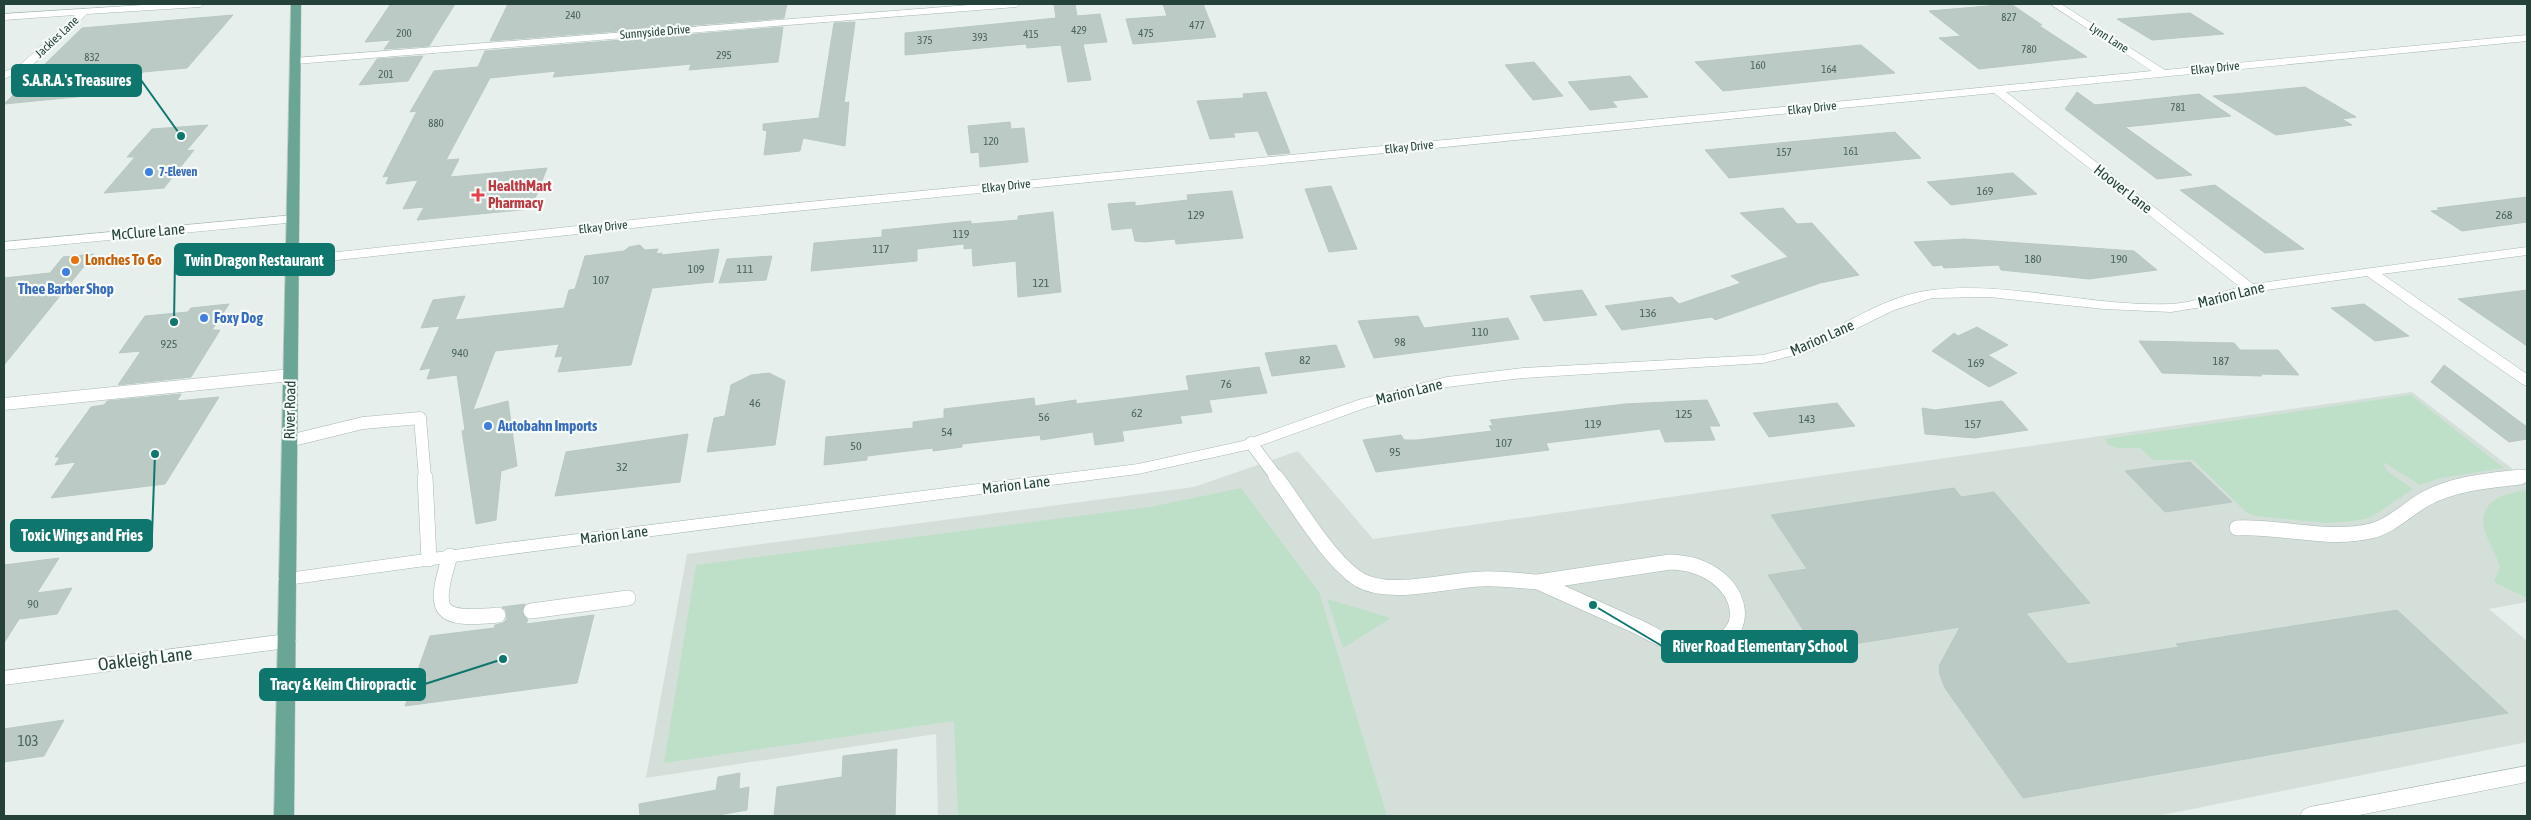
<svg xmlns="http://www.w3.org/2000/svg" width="2531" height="820" font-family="'Asap Condensed',sans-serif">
  <rect width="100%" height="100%" fill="#e6efeb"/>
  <path fill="#d4dfda" d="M2412,392L2527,480V602L2489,609L2527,641V742L2157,816H938L936,734L646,778L687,554L1194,487L1298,451L1373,539Z"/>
  <path fill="#bfe0c8" d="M2411,395L2504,468L2441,478L2420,485L2383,462L2386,470L2413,489L2370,518L2355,521L2326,523L2255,516L2246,512L2193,460H2153L2140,448H2117L2107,444L2105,439Z
    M1241,488L1319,592L1387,816H958L954,721L664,763L696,565L1150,507Z
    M2527,490V598L2494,582L2500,567C2497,556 2491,547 2487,537C2473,504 2500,494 2527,490Z
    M1327,599L1391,618L1343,648Z"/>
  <path fill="#bbcac4" stroke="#b8c9c2" d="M408,4H455L429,46L384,49L391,40L365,42L390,5Z
    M508,4H787L784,18L490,41Z
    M1054,4H1075L1077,16L1100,14L1107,42L1083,44L1091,80L1068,82L1061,45L1027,48L1026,44L905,55V33L1056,18Z
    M1163,4H1203L1216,37L1133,44L1126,19L1167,16Z
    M2011,4L2042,25H2038L2087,57L1979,69L1939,38L1961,36L1929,11Z
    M2190,13L2224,34L2152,40L2117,19Z
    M233,15L187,68L143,72L127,92L4,104L82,28Z
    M855,22L844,103L849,102L845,146L803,138L800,151L764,155L767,131L763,130V124L819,118L834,23Z
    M783,27L778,62L689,70L691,64L553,77L556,71L490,78L446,160L459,159L450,177L547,168L531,209L417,220L424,207L403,209L418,180L386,184L389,176L383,177L417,111L410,112L434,71L478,67L485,51Z
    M1861,45L1895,73L1723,91L1695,62Z
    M423,56L408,81L359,85L377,59Z
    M1534,62L1563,96L1533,100L1505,65Z
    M1630,76L1648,97L1612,101L1617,107L1590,110L1568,82Z
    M2305,87L2356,117L2342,119L2352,125L2276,135L2213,96Z
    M1266,92L1290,153L1268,155L1258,131L1233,133L1235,137L1210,139L1197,101L1244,98L1243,94Z
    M2077,92L2095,105L2199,94L2231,116L2125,127L2192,175L2157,179L2065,109Z
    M1010,122L1011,129L1024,128L1028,162L980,167L979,152L971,153L968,126Z
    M208,125L186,151L194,150L164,188L104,193L135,157H127L152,129Z
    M1895,132L1921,158L1729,178L1705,150Z
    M2013,173L2037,194L1951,205L1927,182Z
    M2215,185L2304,249L2265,253L2180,190Z
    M1331,186L1357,249L1329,252L1305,189Z
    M1232,191L1243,238L1176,244L1175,239L1144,242L1135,241L1132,228L1112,230L1108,204L1135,202V206L1188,200L1187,195Z
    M2527,197V222L2462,231L2431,211L2440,210L2437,208Z
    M1783,208L1797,224L1812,223L1859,275L1820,283L1715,320L1712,317L1622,330L1605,306L1672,297L1679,304L1741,283L1731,276L1788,257L1740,213Z
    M1053,212L1061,292L1018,297L1016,261L973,266L972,248L964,249V244L917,249V261L811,271L814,243L882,237V230L971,221V224L1018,220V216Z
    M1965,239L2134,251L2157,270L2089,279L2001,270L1999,265L1944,268L1942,265L1933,266L1914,242Z
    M640,245L645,250L658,249L656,254L662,253L661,255L719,249L713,282L652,288L631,365L558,372L563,356L555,357L559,344L495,351L473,410L508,401L517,466L501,471L496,520L476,524L462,431L465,430L457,375L427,379L431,368L420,370L440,326L421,328L433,300L465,296L455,320L564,308L569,290L575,289L585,256L624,251L629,247Z
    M94,254L4,365V278L50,273L63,257Z
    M772,256L766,280L719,283L727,259Z
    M1582,290L1597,315L1544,321L1530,296Z
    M2527,290V346L2458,299Z
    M229,304L212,330H220L191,377L118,385L141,351L119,353L145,316L188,312L191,308Z
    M2364,304L2409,336L2375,341L2331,308Z
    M1418,316L1424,328L1508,318L1519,339L1374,358L1358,321Z
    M1977,327L2008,345L1988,355L2017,373L1989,387L1932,351L1954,333L1958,336Z
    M2139,341L2234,343L2240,350H2278L2299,375L2260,374L2262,376L2162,373Z
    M1336,345L1345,367L1272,376L1265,353Z
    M2444,365L2527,427V439L2509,442L2431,382Z
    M1259,367L1267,393L1209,400L1212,412L1180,416L1182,423L1122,431L1124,441L1095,445L1093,432L1041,440L1040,435L962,444V447L933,451V448L867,456V460L824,465L826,437L913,428V422L944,418V409L1034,398L1035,406L1076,400V404L1189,390L1186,376Z
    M769,373L785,381L775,445L707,452L714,418L725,416L731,385L751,375Z
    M181,394L177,401L219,397L165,484L51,498L76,462L55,465L60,457H55L91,407L104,405L107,401Z
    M1707,400L1720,426H1709L1715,440L1665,442L1660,429L1546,443L1549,450L1376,472L1363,440L1401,435L1404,440H1417L1492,431L1489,426L1493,425L1490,420L1625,404Z
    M2002,401L2028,430L1975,438L1925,434L1922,408L1935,410Z
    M1837,403L1855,426L1769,437L1753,413Z
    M688,434L680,482L555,496L566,452Z
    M2190,462L2232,502L2165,512L2125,471Z
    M1954,488L1961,497L1994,492L2090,603L2026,613L2068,664L2179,647L2176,644L2397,610L2508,713L2023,798L1945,688L1940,675L1939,666L1960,627L1816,650L1768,575L1807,569L1771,515Z
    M59,558L37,593L72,588L57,614L19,619L4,643V565Z
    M525,604L522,612L528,620L526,624L594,615L577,683L405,706L430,636L494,628L495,625L503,623L507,619L506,610L502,607Z
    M64,720L44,756L4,762V729Z
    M897,749L895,816H774L777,787L842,777L843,756Z
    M740,773L739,789L749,787L747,810L713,816H640L639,804L716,790L718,777Z"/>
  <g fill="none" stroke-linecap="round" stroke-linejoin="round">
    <defs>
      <path id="lane-far1" d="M4,404L291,375
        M289,441L363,423L420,418L425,478
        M1251,443L1277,478
        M2510,478L2527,476"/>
      <path id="lane" d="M425,477L429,559
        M1276,477C1298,506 1330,562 1360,580C1390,597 1448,580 1481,579C1500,578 1519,581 1538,582
        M2237,528C2281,526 2327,541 2371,531C2392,526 2408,508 2427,498C2455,483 2488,481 2520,477
        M450,556C432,613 438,621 498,615
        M1670,562C1752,564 1766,662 1674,643C1661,641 1648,631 1636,626C1603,611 1571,597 1538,582Z
        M531,611L628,598"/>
      <path id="street" d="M159,4H205L200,7L87,14L29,68L4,79V72L21,64L75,15L4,20V14Z
        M982,4H1021L1016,7L295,64L290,61L295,58Z
        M2050,4H2061L2165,70L2527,35V41L2006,92L2253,284L2527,247V255L2382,274L2527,374V386L2522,384L2367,276L2252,292L2202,307L2171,312L2104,309L1989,297L1932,298L1894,310L1811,351L1763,363L1523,378L1447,387L1368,407L1251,449L1138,474L505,555L287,585L281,583L278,579L281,575L287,573L505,543L1138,464L1243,441L1358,400L1447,377L1523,368L1763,355C1776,351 1791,349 1803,344C1845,325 1886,295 1932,290C2011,281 2091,307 2170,304C2194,303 2218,293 2240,287L1994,93L715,219L292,265L285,261L292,257L715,211L2152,71Z
        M293,215L297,216L299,219L297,222L4,250V242Z
        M287,634L293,636L296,641L293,646L287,648L4,685V671Z
        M2527,766V782L2354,816H2300L2303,810L2310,807Z"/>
      <path id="primary" d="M291,4H301L294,816H274Z"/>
    </defs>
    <use href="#lane-far1" stroke="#a8b8b2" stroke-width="13"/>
    <use href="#lane" stroke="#a8b8b2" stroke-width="16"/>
    <use href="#street" stroke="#a8b8b2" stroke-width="1"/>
    <use href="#primary" stroke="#c2cac8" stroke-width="1"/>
    <use href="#lane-far1" stroke="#fff" stroke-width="12"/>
    <use href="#lane" stroke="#fff" stroke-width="15"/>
    <use href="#street" fill="#fff" fill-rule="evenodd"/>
    <use href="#primary" fill="#6aa596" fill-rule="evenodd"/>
  </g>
  <g fill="#3f7fe0" stroke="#f7fbf9" stroke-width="2">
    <circle cx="149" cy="172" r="5"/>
    <circle cx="66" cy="272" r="5"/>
    <circle cx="204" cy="318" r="5"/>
    <circle cx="488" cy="426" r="5"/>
  </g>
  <path fill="#e0444e" stroke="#f7fbf9" stroke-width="2" d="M475.5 187.5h5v5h5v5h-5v5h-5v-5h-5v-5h5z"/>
  <circle fill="#e8710a" stroke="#f7fbf9" stroke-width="2" cx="75" cy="260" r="5"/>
  <g text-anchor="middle" stroke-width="4.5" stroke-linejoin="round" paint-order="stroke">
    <g font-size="11" fill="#4a645c">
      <text x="573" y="19">240</text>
      <text x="2009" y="21">827</text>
      <text x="1197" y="29">477</text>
      <text x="1079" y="34">429</text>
      <text x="404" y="37">200</text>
      <text x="1146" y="37">475</text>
      <text x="1031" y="38">415</text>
      <text x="980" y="41">393</text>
      <text x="925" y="44">375</text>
      <text x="2029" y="53">780</text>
      <text x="724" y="59">295</text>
      <text x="92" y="61">832</text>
      <text x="1758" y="69">160</text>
      <text x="1829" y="73">164</text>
      <text x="386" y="78">201</text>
      <text x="2178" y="111">781</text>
      <text x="436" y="127">880</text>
      <text x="991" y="145">120</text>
      <text x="1851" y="155">161</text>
      <text x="1784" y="156">157</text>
    </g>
    <g font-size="12" fill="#24423a" stroke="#f7fbf9">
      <text transform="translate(655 32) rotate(-5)" y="4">Sunnyside Drive</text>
      <text transform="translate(57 37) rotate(-43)" y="4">Jackies Lane</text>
      <text transform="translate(2109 38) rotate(33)" y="4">Lynn Lane</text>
      <text transform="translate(2215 68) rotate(-6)" y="4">Elkay Drive</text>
      <text transform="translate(1812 108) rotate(-6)" y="4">Elkay Drive</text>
      <text transform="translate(1409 147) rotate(-6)" y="4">Elkay Drive</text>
      <text transform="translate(1006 186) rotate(-6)" y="4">Elkay Drive</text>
      <text transform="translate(603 227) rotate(-6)" y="4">Elkay Drive</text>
    </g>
    <g font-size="12" font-weight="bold" fill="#366cbe" stroke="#f7fbf9" text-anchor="start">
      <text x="159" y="176">7-Eleven</text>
    </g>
    <g font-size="12" fill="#4a645c">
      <text x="1985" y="195">169</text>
      <text x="1196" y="219">129</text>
      <text x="2504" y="219">268</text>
      <text x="961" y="238">119</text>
      <text x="881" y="253">117</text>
      <text x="2033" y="263">180</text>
      <text x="2119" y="263">190</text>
      <text x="696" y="273">109</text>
      <text x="745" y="273">111</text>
      <text x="601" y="284">107</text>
      <text x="1041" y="287">121</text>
      <text x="1648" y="317">136</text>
      <text x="1480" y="336">110</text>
      <text x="1400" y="346">98</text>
      <text x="169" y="348">925</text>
      <text x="460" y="357">940</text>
      <text x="1305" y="364">82</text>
      <text x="2221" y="365">187</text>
      <text x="1976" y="367">169</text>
      <text x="1226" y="388">76</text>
      <text x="755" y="407">46</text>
      <text x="1137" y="417">62</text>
      <text x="1684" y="418">125</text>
      <text x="1044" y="421">56</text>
      <text x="1807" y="423">143</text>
      <text x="1593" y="428">119</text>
      <text x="1973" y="428">157</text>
      <text x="947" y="436">54</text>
      <text x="1504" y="447">107</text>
      <text x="856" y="450">50</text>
      <text x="1395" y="456">95</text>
      <text x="622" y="471">32</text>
      <text x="33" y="608">90</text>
    </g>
    <g font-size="15" font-weight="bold" fill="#be3a42" stroke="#f7fbf9" text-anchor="start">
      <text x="488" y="191">HealthMart<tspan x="488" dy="17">Pharmacy</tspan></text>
    </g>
    <g font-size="15" fill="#24423a" stroke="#f7fbf9">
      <text transform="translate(2123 189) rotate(38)" y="5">Hoover Lane</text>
      <text transform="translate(148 232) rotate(-5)" y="5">McClure Lane</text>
      <text transform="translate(2231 295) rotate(-14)" y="5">Marion Lane</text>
      <text transform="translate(1822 338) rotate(-24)" y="5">Marion Lane</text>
      <text transform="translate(1409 392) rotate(-14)" y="5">Marion Lane</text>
      <text transform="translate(290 410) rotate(-89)" y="5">River Road</text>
      <text transform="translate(1016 485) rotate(-7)" y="5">Marion Lane</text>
      <text transform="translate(614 535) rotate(-7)" y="5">Marion Lane</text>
    </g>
    <g font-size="15" font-weight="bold" fill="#c56008" stroke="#f7fbf9" text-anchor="start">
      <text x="85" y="265">Lonches To Go</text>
    </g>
    <g font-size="15" font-weight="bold" fill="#366cbe" stroke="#f7fbf9" text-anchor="start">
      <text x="66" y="294" text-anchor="middle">Thee Barber Shop</text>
      <text x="214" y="323">Foxy Dog</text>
      <text x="498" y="431">Autobahn Imports</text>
    </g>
    <g font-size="15" fill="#4a645c">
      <text x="28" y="746">103</text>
    </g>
    <g font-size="18" fill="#24423a" stroke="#f7fbf9">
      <text transform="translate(145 659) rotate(-7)" y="6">Oakleigh Lane</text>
    </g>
  </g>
  <path fill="none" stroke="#0f766e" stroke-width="2" d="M181 136L141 80M174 322L175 260M155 454L152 535M1593 605L1662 646M503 659L425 684"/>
  <g fill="#0f766e" stroke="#f7fbf9" stroke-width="2">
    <circle cx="181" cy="136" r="5"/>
    <circle cx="174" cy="322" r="5"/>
    <circle cx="155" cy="454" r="5"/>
    <circle cx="1593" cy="605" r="5"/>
    <circle cx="503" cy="659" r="5"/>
  </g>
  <g fill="#0f766e" stroke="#0f766e" stroke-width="2">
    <rect x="12" y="65" width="129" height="31" rx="5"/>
    <rect x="175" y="244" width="159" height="31" rx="5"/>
    <rect x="11" y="520" width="141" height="31" rx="5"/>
    <rect x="1662" y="631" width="195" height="31" rx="5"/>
    <rect x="260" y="669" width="165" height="31" rx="5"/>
  </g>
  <g font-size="16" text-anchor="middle" font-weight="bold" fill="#fff">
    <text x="77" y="86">S.A.R.A.'s Treasures</text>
    <text x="254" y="266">Twin Dragon Restaurant</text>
    <text x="82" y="541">Toxic Wings and Fries</text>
    <text x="1760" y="652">River Road Elementary School</text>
    <text x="343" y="690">Tracy &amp; Keim Chiropractic</text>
  </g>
  <rect width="2531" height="820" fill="none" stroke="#24423a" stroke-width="10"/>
</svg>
